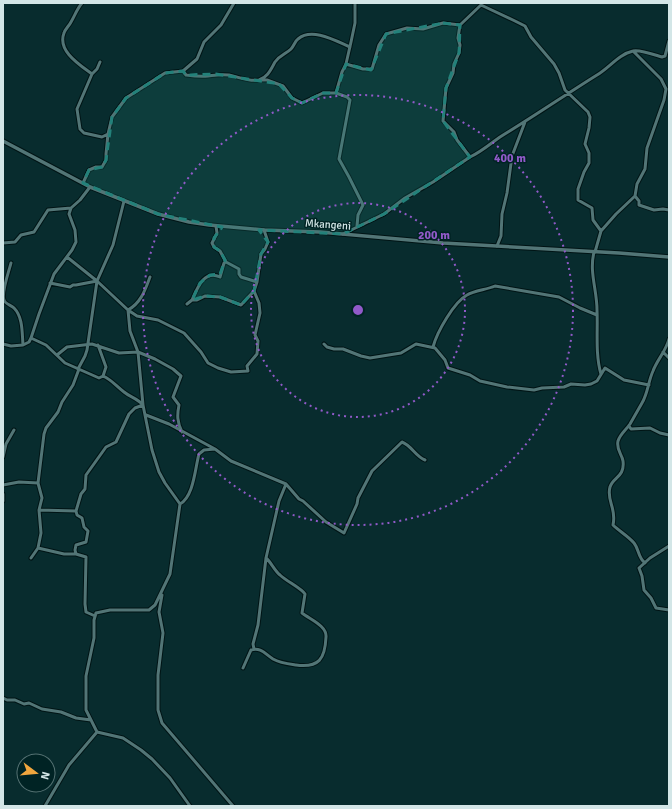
<svg xmlns="http://www.w3.org/2000/svg" width="672" height="809" font-family="Signika,sans-serif">
  <rect width="100%" height="100%" fill="#082c2e"/>
  <g fill="none" stroke-linecap="round" stroke-linejoin="round">
    <defs>
      <path id="minor" d="M82,3C77,9 75,15 71,22C69,26 65,29 64,33C57,51 80,65 92,74
        M355,3V23L351,42L346,64L342,72L336,93L347,97L350,100L339,159L349,177L363,205L358,215L357,226
        M460,25L458,38L460,45L459,53L454,64L453,73L446,88L443,121L454,132L457,140L470,157C481,152 490,144 500,137C533,117 565,95 597,75C609,68 619,54 633,51C639,49 655,55 662,57L665,56L669,41
        M633,51L661,79L666,89L664,100L647,148L645,169L637,184L635,196L639,201V205L654,210L663,209L669,210
        M100,62L97,69L92,74L77,109L80,129L84,133L102,137L108,134
        M346,64L363,69H372L379,45L386,34L407,28L423,29L443,23L460,25L481,5L515,21L525,26L531,37L554,64L559,73L565,90L588,112L590,117L589,128L585,144L589,153V163L584,172L578,189V200L592,208L593,220L601,231
        M183,71L186,75C193,76 201,77 208,76C216,75 220,74 229,75C239,77 249,82 259,80C268,77 271,69 275,62C280,55 286,54 291,49C294,46 295,41 298,39C312,27 336,41 350,47
        M259,80H267L283,86L292,98L302,103L323,93H336
        M83,183L89,170L96,167H102L106,160V154L108,134L112,117L126,98L165,73L183,71L197,59L204,42L221,25L234,3
        M216,226L217,233L212,243L214,247L220,251L226,262L239,269V274L241,277L257,282
        M343,234L384,214L405,198L433,182L470,157
        M3,243L15,242L21,235L34,232L48,210L71,208
        M497,246L501,236L502,214L507,193L512,156L525,122
        M594,252C589,272 597,290 597,310C598,330 595,354 601,374
        M595,252L601,231L616,214L635,196
        M67,257L97,281L128,310L130,331L138,352L143,405L152,450L159,472L165,483L180,504L170,574L155,605L149,610H110L96,613L94,620V638L86,676V710L97,732L123,738L141,750L152,759L170,778L190,806
        M11,263C9,271 1,293 4,300C5,304 11,305 14,308C23,317 22,333 23,345
        M150,277C145,290 141,303 128,310L137,316L158,320L184,333L201,352L208,363L218,368L231,372L248,371L247,366L257,354L258,341L255,335L260,313L259,303L254,291L257,282L261,254L265,249L268,242L264,230
        M50,283L70,287L73,285H76L97,281
        M192,300C197,289 204,269 220,277L224,263L226,262
        M187,304L192,300H197L205,296L220,297L241,305L254,291
        M31,338L46,345L65,363L99,378L103,376
        M3,344L11,346L23,345L29,342L31,338L39,314L54,274L72,250L76,242L75,230L69,214L71,208L80,200L90,187
        M324,344L327,347L334,349H343L361,356L370,358L401,353L416,344L435,348L445,360L448,368L470,375L480,381L507,387L534,390L542,388L564,387L571,384L585,385L591,384L597,381L605,368L624,380L649,385
        M433,347C437,332 454,302 467,295C475,290 486,290 495,286L559,297L580,308L597,315
        M663,352L669,358
        M57,355L67,347L92,344L119,353L138,352L155,359L173,369L181,376L173,397L179,405C177,415 177,422 182,432
        M78,369L85,356L87,350L97,281L113,245L124,201
        M146,415L169,424L215,449L231,461L286,484L299,499L303,501L326,522L344,533L357,504L358,498L372,471L402,442C412,446 415,456 425,460
        M629,426L631,429L650,428L660,433L669,435
        M3,457L6,444L14,430
        M3,485L19,482L38,483
        M3,494V501
        M180,504C194,496 195,468 199,454L204,450L215,449
        M39,510L76,511L77,515L82,518L84,527L88,531L86,542L76,545L75,550L76,554
        M76,511L81,494L85,489L86,475L106,447L116,442L129,414L135,408L143,405C137,398 130,397 124,392C116,386 112,380 103,376L106,367L98,345
        M669,546L650,558L639,568L642,576L644,590L651,598L656,608L669,610
        M38,548L64,554H76L86,557L85,604L86,612L95,616
        M31,558L38,548L41,533L39,510L42,498L38,483L44,434L46,428L58,412L62,402L73,385L79,369
        M645,563C638,558 639,549 634,543C628,536 619,531 613,525C617,508 606,501 610,487C613,477 625,477 623,461C622,454 616,450 618,441C620,434 626,430 630,424C634,417 638,410 642,403C648,393 648,382 653,371C657,360 666,351 669,339
        M162,595L159,612L163,633L158,675V710L162,723L233,806
        M254,649L253,644L258,625L266,558L279,501L286,484
        M243,668L251,650C261,647 265,654 273,659C280,663 289,664 296,665C319,668 325,659 326,637C327,626 311,620 302,613L305,594C301,588 286,581 280,575C274,570 271,562 266,558
        M3,698L7,700H15L24,704L29,703L42,709L61,712L76,718L91,720
        M45,806L69,765L97,732"/>
      <path id="tertiary" d="M3,141L90,187L158,214L189,222L209,225L264,230L320,232L443,243L619,253L669,257"/>
    </defs>
    <use href="#minor" stroke="#001415" stroke-width="5"/>
    <use href="#tertiary" stroke="#001415" stroke-width="5.5"/>
    <use href="#minor" stroke="#527576" stroke-width="3"/>
    <use href="#tertiary" stroke="#527576" stroke-width="3.5"/>
  </g>
  <path fill="#23817a" fill-opacity="0.2" stroke="#23817a" stroke-width="3" stroke-dasharray="8 5" stroke-linejoin="round" d="M443,23L460,25L459,53L446,88L443,121L470,157L384,214L343,234L259,230L268,242L261,254L254,291L241,305L220,297L205,296L192,300L200,283L210,275L220,274L225,260L220,251L214,247V238L222,227L158,214L83,183L89,170L102,167L106,160L112,117L126,98L165,73L183,71L186,75L216,74L279,84L292,98L302,103L323,93H336L346,64L371,70L386,34Z"/>
  <g fill="none" stroke="#915ac9" stroke-width="2" stroke-dasharray="2 4">
    <circle cx="358" cy="310" r="107"/>
    <circle cx="358" cy="310" r="215"/>
  </g>
  <g text-anchor="middle" stroke-width="3" stroke-linejoin="round" paint-order="stroke">
    <g font-size="11" fill="#d3e6e7" stroke="#002324">
      <text transform="translate(328 224) rotate(4)" y="4">Mkangeni</text>
    </g>
  </g>
  <circle cx="358" cy="310" r="6" fill="#915ac9" stroke="#002324" stroke-width="2"/>
  <g font-size="12" text-anchor="middle" font-weight="bold" fill="#915ac9" stroke="#002324" stroke-width="3" stroke-linejoin="round" paint-order="stroke">
    <text x="510" y="162">400 m</text>
    <text x="434" y="239">200 m</text>
  </g>
  <rect width="672" height="809" fill="none" stroke="#d3e6e7" stroke-width="8"/>
  <g transform="translate(36 773) rotate(106)"><circle r="19" fill="#002324" stroke="#547172"/>
  <path d="M0-3L7 15L0 10L-7 15Z" fill="#f0a63e"/>
  <text y="-6" font-size="11" font-weight="bold" text-anchor="middle" fill="#d3e6e7">N</text>
  </g>
</svg>
